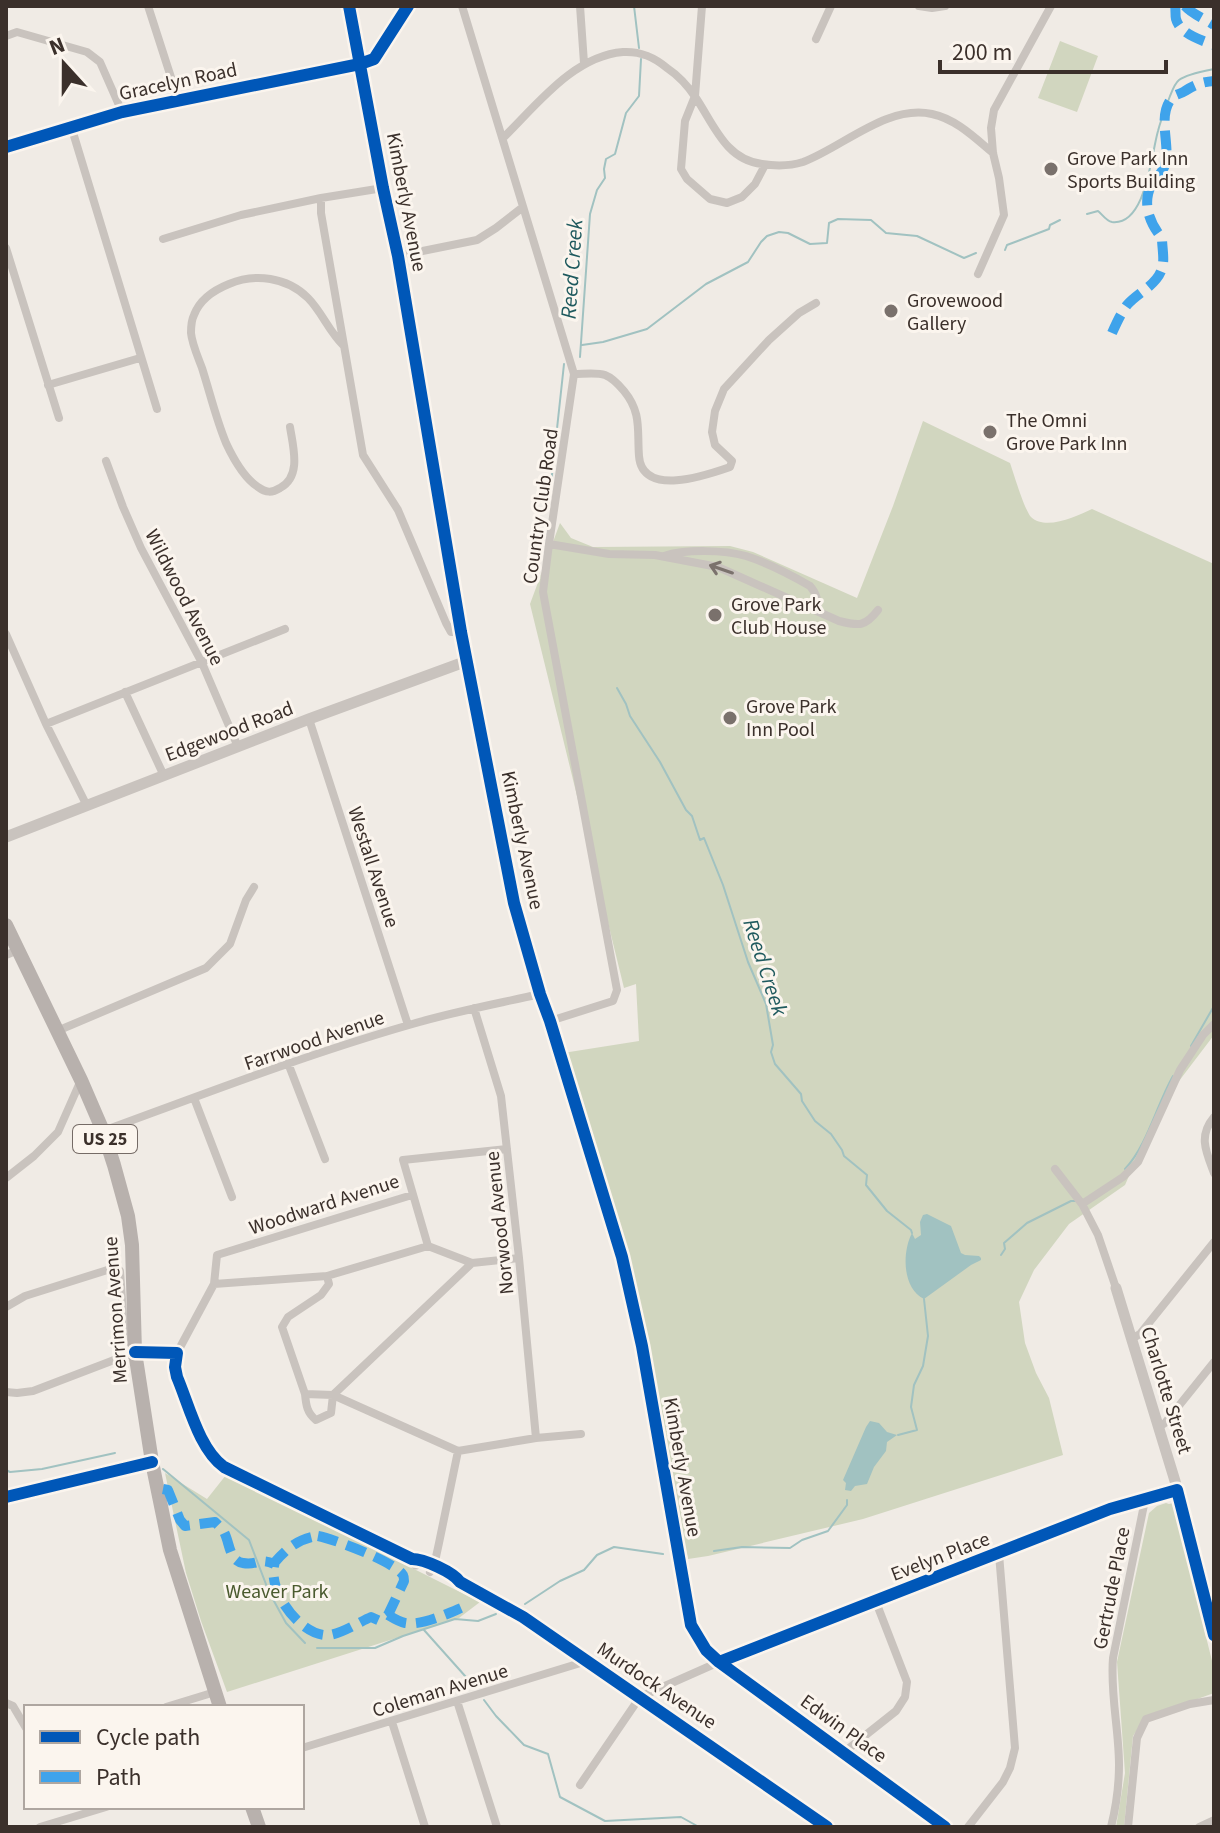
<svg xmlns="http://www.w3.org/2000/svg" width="1220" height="1833" font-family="'Source Sans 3',sans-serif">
  <rect width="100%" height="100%" fill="#f0ebe5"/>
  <path fill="#d1d6bf" d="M1060,41L1098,56L1077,112L1038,98Z
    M923,421L1010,463C1014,474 1024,509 1031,517C1046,531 1077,516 1092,509L1214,564V1035L1160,1106L1125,1185L1069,1224L1034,1270L1019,1302L1025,1343L1036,1373L1049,1398L1063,1455L863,1519L708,1556L688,1559L670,1478L651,1371L625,1245L563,1053L639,1041L636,984L624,988L530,604L560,523L571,538L593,547L730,546L753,552L857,598L893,506Z
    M165,1473L207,1499L226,1475L480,1602L459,1618L227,1692L201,1621L186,1573Z
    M1166,1503L1169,1504L1173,1503L1214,1669V1693L1145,1718L1133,1736L1124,1827H1116L1125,1773L1117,1662L1149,1513L1157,1506Z"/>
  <path fill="#a1c2c1" d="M927,1214L951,1226L961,1253L965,1255L979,1256L981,1258V1260L971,1265L924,1299C902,1288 902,1252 912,1233L915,1239L921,1235L920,1222L923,1215Z
    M870,1421L879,1423L887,1432L897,1435L887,1442L886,1451L874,1467L867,1484L855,1486L851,1491L845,1490L846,1483L843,1480L866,1427Z"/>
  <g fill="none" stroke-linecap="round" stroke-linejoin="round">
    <path stroke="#a1c2c1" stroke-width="2" d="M634,6L639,48
      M1087,214L1098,211C1102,214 1106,221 1112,222C1146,226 1151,155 1158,131C1161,119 1166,107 1170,96C1172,91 1175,83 1179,80C1187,74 1204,71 1214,69
      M1005,250L1007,245L1049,229L1050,225L1060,220
      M582,345L603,342L647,329L706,284L748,262L761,242L767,236L779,232L788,233L810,244L827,243L829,223L838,219L871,220L886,233L917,236L964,258L976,253
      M580,357L590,214L597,190L605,178L604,169L606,159L615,154L626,113L639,96L641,59
      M551,484L564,364
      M617,688L626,704L630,716L660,762L686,810L692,816L700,840L704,838L723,885L748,962L766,1004L773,1045L771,1052L775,1064L801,1094L802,1101L815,1121L831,1134L842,1150L844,1156L867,1175L866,1185L887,1211L911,1230L912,1233
      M1191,1046L1214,1006
      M1125,1169C1148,1144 1156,1106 1173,1076
      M1001,1255L1005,1249L1004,1243L1027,1223L1071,1201H1077
      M898,1435L917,1430L911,1407L914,1385L923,1366L928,1336L924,1299
      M163,1469L249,1540L269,1592L286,1623L305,1643
      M6,1470L10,1472L42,1469L115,1453
      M714,1551L742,1547L790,1548L802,1540L828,1531L847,1505V1500
      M525,1604L560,1581L584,1570L597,1555L614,1547L663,1554
      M424,1630L474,1686
      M317,1648H375L403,1636L455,1619L478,1621L496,1614
      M484,1700L496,1716L524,1745L548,1754L560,1797L605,1821L681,1817L699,1827"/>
    <path stroke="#c9c3be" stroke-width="8" d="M148,6L178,99
      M462,6L574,374L549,544L543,592L617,990L613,1001L550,1021
      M580,6L584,63
      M702,6L695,96L685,121L681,169L687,179L710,199L727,203L742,197L755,184L765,165
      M919,6L932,8L945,6
      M6,36L17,32L87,52L100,62L122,112
      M816,39L831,6
      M71,126L157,409
      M503,138C536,106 573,56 623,52C641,51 654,57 667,68C679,76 688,86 696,98C714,125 726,160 762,164C775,166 790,166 803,162C843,147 887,104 932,114C956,119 975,138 993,153
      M6,147L122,112L360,64L374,59L408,6
      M321,198V213L363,455L398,510L446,623L451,632H461
      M163,239L241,215L321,198L383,188
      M6,248L59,418
      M398,256L477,240L496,228L523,207
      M978,274L1004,215L999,178L993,153L991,128L994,110L1051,6
      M574,374C583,374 597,372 605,375C613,378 619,385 624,391C642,413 637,430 639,456C642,498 707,475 730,467L732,461L715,445L712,432L715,411L724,389L769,340L799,313L816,303
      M48,385L140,358
      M290,427C293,447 302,476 280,488C272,493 266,493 258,487C244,478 233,458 226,443C216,419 210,393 202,368C198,357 192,344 191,333C191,328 192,319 194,315C200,299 214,290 229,284C255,273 287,277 308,298C322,312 329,332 344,346
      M106,461L123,507L141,548L202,663L238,747
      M549,544L609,554L655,555L718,567L839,621C859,626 865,627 878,610
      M664,556C685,549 725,550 746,556C768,563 791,575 810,586C817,594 818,601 818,611
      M6,634L46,724L87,806
      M125,692L164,776
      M309,719L408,1025
      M46,724L285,629
      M6,955L18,950
      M57,1031L206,968L230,944L246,900L254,887
      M288,1063L325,1159
      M194,1098L232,1197
      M1214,1117C1198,1136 1206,1152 1214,1173
      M103,1131C204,1094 305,1055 409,1025C452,1012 496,1004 540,994
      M507,1149L403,1160L428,1246L472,1263L519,1258
      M1055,1169L1082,1204L1098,1235L1116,1288
      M6,1178L34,1156L58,1132L81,1080
      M1082,1204L1123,1177L1138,1162L1180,1070L1203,1035L1214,1024
      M327,1276L329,1284L321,1295L288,1317L282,1327L305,1394L333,1395L458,1451
      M214,1284L327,1276L428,1246
      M6,1307L25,1296L117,1267L120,1271L124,1328L131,1344
      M1133,1338L1140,1334L1214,1242
      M6,1392L17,1393L33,1391L135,1352L177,1353L214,1284L217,1255L412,1195
      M305,1394C306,1405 307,1413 316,1420L331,1413L333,1395L472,1263
      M1159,1427L1165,1423L1214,1362
      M536,1438L581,1434
      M430,1572L434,1566L439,1543L458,1451L536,1438L519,1258L501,1096L474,1008
      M457,1701L497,1827
      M6,1703L13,1706L26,1728
      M166,1707L215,1692
      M392,1722L425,1827
      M302,1748L587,1661
      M843,1753L896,1711L905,1697L907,1682L876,1602
      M580,1785L640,1697L719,1662L1110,1509L1177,1490
      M40,1827L106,1807
      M968,1827L1003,1782L1010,1768L1015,1748L999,1554
      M1111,1827C1116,1807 1119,1785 1119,1765C1119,1729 1110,1694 1113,1658L1145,1500
      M1128,1827L1137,1738L1146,1719L1190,1704L1214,1700
      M1199,1827L1214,1820"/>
    <path stroke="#c9c3be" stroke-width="11" d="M349,6L383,188L398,256L461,632L514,903L540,994L550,1021L622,1257L642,1346L691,1625L706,1650L719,1662L945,1827
      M6,837L309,719L467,661
      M1116,1288L1175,1481L1214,1635
      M177,1353L175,1367L177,1377L205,1446L214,1460L233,1472L412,1559L416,1564
      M412,1559C424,1559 453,1572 460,1582L523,1617L827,1827"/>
    <path stroke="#bab3ae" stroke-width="12" d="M6,1497L152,1462"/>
    <path stroke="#b8b1ad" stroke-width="14" d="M6,925L81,1080L103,1131L114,1165L128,1216L132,1245L135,1352L152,1462L170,1550L220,1707
      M252,1807L259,1827"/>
    <path stroke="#3fa3eb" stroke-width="10" stroke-dasharray="20 10" stroke-linecap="butt" d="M1175,6C1176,10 1175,15 1176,19C1180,34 1201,40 1214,45
      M1185,6C1192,14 1205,19 1214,25
      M1112,333C1116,324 1121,313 1127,305C1139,291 1161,284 1163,263C1164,256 1162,246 1162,238C1150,224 1142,204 1151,186C1155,178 1162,174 1165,165C1171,145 1156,114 1173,97C1176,94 1181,94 1185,91C1194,85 1202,82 1214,81
      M163,1489L168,1490L180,1520L185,1526L215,1522C218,1525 222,1529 224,1532C230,1543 229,1561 243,1563C257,1566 258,1557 274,1564
      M318,1536C334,1539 395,1562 403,1575C404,1577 404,1579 404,1581L388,1615L380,1621L371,1617C359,1622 337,1637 324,1635C297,1632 266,1588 275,1562C287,1548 300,1538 318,1536Z
      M388,1615C393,1618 399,1622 405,1623C421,1626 447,1614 461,1608"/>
    <defs>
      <path id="cycleway" d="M349,6L383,188L398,256L461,632L514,903L540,994L550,1021L622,1257L642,1346L691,1625L706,1650L719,1662L945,1827
        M6,147L122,112L360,64L374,59L408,6
        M135,1352L177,1353L175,1367L177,1377C189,1405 199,1449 224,1467L412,1559C424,1559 453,1572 460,1582L523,1617L827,1827
        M6,1497L152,1462
        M719,1662L1110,1509L1177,1490L1214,1635"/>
    </defs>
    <use href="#cycleway" stroke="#fbf5ee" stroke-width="17"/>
    <use href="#cycleway" stroke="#0057b8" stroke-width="12"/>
  </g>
  <defs><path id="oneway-shaft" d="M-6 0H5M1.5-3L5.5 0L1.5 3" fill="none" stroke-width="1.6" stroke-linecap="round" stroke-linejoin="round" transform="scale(2)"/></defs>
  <use stroke="#7b726d" href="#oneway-shaft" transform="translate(721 569) rotate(-161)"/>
  <g fill="#7a716c" stroke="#fbf5ee" stroke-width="3">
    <circle cx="1051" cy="169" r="8"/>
    <circle cx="891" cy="311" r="8"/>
    <circle cx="990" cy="432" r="8"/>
    <circle cx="715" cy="615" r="8"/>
    <circle cx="730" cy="718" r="8"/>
  </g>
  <g text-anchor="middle" stroke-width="6" stroke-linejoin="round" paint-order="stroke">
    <rect fill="#fbf5ee" stroke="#756b66" stroke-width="2" x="73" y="1125" width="64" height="28" rx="6"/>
    <g font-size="18" font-weight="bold" fill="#3b302b">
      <text x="105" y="1145">US 25</text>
    </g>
    <g font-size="20" fill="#3b302b" stroke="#fbf5ee">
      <text transform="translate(178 81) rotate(-12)" y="7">Gracelyn Road</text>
      <text transform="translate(407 202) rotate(79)" y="7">Kimberly Avenue</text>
      <text transform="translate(540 506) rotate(-82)" y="7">Country Club Road</text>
      <text transform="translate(185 597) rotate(63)" y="7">Wildwood Avenue</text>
      <text transform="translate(229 731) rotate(-21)" y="7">Edgewood Road</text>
      <text transform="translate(523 840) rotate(78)" y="7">Kimberly Avenue</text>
      <text transform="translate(374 867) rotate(72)" y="7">Westall Avenue</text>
      <text transform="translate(314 1040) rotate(-19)" y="7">Farrwood Avenue</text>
      <text transform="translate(324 1204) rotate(-18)" y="7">Woodward Avenue</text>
      <text transform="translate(499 1223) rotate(-96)" y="7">Norwood Avenue</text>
      <text transform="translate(115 1310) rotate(-94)" y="7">Merrimon Avenue</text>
      <text transform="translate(1167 1390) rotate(73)" y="7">Charlotte Street</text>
      <text transform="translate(683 1467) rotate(80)" y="7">Kimberly Avenue</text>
      <text transform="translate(940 1556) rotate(-21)" y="7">Evelyn Place</text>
      <text transform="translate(1111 1588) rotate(-79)" y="7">Gertrude Place</text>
      <text transform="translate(657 1685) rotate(34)" y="7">Murdock Avenue</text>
      <text transform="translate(440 1690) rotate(-17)" y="7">Coleman Avenue</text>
      <text transform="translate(844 1728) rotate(36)" y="7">Edwin Place</text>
    </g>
    <g font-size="20" fill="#3b302b" stroke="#fbf5ee" text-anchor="start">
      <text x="1067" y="165">Grove Park Inn<tspan x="1067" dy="23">Sports Building</tspan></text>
      <text x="907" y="307">Grovewood<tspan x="907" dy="23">Gallery</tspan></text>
      <text x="1006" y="427">The Omni<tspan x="1006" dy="23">Grove Park Inn</tspan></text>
      <text x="731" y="611">Grove Park<tspan x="731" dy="23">Club House</tspan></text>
      <text x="746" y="713">Grove Park<tspan x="746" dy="23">Inn Pool</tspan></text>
    </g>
    <g font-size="20" fill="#4a5a2e" stroke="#fbf5ee">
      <text x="277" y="1598">Weaver Park</text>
    </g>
    <g font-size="22" font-style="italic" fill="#1f5a5e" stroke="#fbf5ee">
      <text transform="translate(571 269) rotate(-86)" y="8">Reed Creek</text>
      <text transform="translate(766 967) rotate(72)" y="8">Reed Creek</text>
    </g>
  </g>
  <rect width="1220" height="1833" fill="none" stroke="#3b302b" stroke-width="16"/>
  <rect x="24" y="1705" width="280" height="104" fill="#fbf5ee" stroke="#aea6a0" stroke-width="2"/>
  <rect x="40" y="1731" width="40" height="12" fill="#0057b8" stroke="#aea6a0" stroke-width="2"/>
  <text x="96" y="1745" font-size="24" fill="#3b302b">Cycle path</text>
  <rect x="40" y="1771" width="40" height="12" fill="#3fa3eb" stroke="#aea6a0" stroke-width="2"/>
  <text x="96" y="1785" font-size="24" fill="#3b302b">Path</text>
  <g transform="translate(64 64) rotate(339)" stroke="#fbf5ee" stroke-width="6" paint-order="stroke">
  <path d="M0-6L14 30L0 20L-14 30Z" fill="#3b302b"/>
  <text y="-12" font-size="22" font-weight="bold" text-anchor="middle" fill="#3b302b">N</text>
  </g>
  <path d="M940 60v12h226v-12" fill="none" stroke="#3b302b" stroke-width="4"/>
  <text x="952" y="60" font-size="24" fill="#3b302b" stroke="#fbf5ee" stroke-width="6" paint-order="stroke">200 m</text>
</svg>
